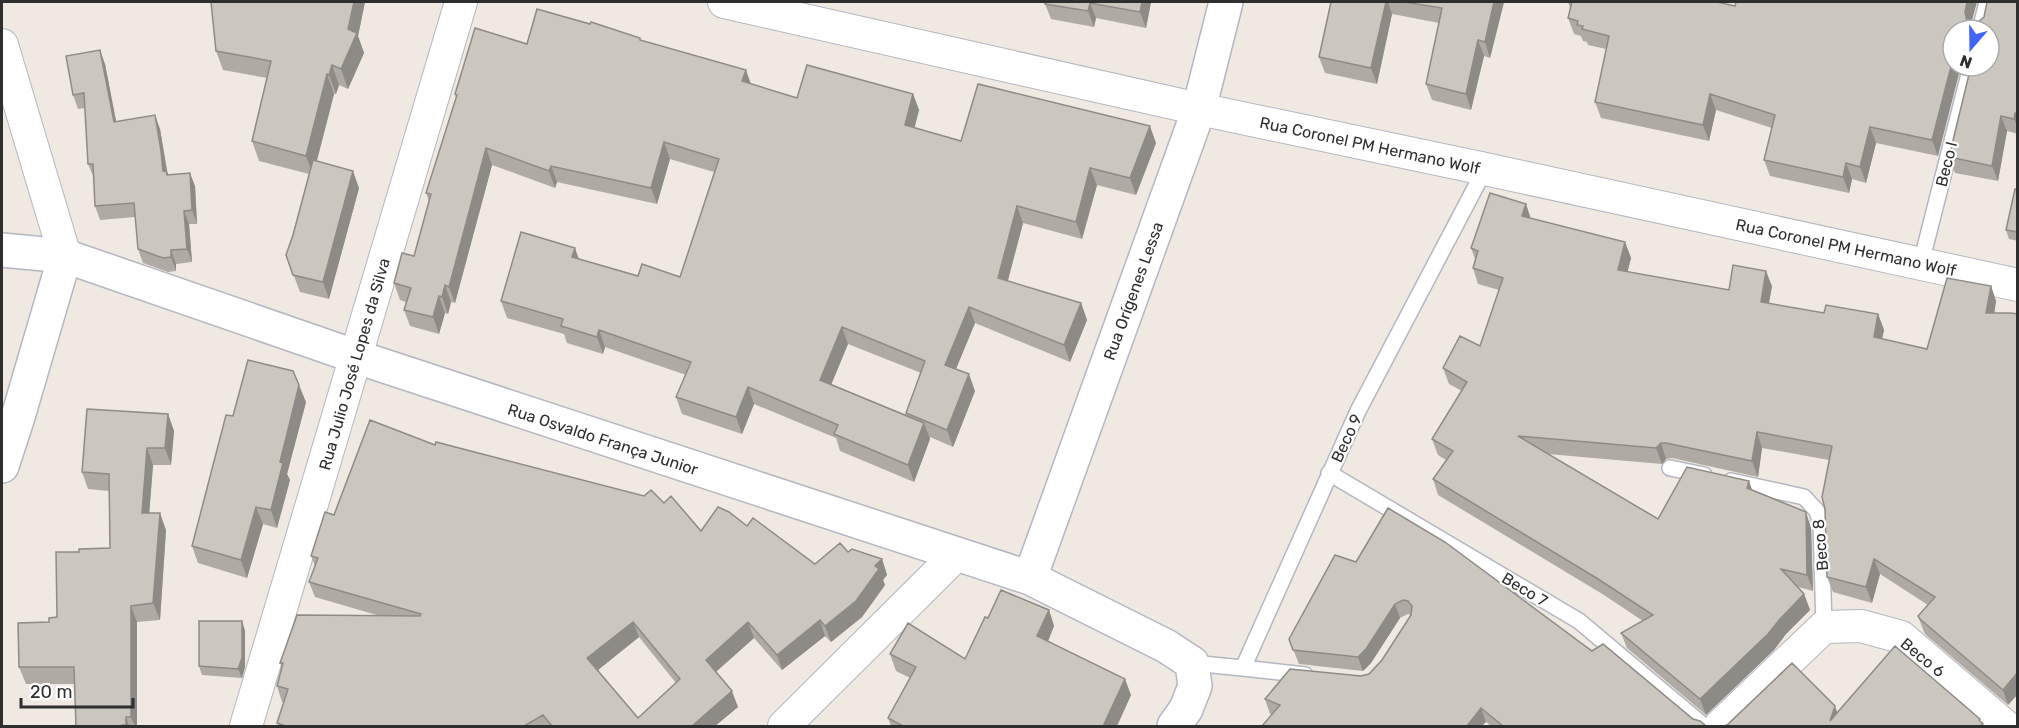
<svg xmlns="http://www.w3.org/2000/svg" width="2019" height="728" font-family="Rubik,sans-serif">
  <rect width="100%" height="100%" fill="#efe9e1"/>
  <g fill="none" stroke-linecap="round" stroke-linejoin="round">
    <defs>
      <path id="service" d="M1980,30L1987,2
        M1921,263L1971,66
        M1670,468L1704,475
        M1329,473L1579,621L1704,726
        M1731,481L1804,497L1817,511L1821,525L1824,627
        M1192,663L1243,668L1358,411L1485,169
        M1243,668L1305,675"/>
      <path id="minor" d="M724,2L1199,109L1485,169L2018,285
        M2,45L65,256
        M246,726L461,2
        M784,726L956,555
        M1720,726L1824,627L1861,626L1901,637L2005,726"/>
      <path id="tertiary" d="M2,250L65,256L357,357L1030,578L1166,646L1192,663L1195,686L1186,709L1174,726
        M2,466L17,420L65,256
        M1030,578L1199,109L1226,2"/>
    </defs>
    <use href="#service" stroke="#b4b7c1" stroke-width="18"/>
    <use href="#minor" stroke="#b4b7c1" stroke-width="34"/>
    <use href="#tertiary" stroke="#b4b7c1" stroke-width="36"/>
    <use href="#service" stroke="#fff" stroke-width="15"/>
    <use href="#minor" stroke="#fff" stroke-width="32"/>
    <use href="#tertiary" stroke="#fff" stroke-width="33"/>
  </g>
  <path fill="#afaba4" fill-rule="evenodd" d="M211,2H365L358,36L364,53L348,89L339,85L336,94H334L317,161L359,188L329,299L300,292L286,255L293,235L309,174L259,161L252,141L267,78L223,70L216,51Z
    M1151,2L1146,28L1096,18L1094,27L1051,19L1045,4Z
    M1331,2H1504L1490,58L1484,56L1471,110L1432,100L1426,84L1439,23L1392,14L1377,84L1325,73L1319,57Z
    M1568,2L1735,6L1972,23H1977L2018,2V134L2007,131L1998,181L1955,173L1949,157L1989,30H1953L1938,156L1876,143L1866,183L1852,179L1849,193L1770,176L1764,160L1772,128L1716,110L1709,141L1601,118L1595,102L1606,49L1588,45L1587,42L1583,41L1581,36L1574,34L1568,18L1570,8Z
    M641,40L751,84L797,98L913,94L919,110L914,128L961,141L1156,143L1136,195L1097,185L1082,239L1023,223L1008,281L1081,303L1087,320L1070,362L975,323L956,369L975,391L953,447L930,437V439L914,482L840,451L836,438L754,404L742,434L682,414L676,397L686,375L605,347L603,354L567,343L564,334L507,318L501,301L579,259L638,276L680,277L714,172L670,159L657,204L557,182L555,188L492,165L455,303L451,302L448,314L445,313L439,334L410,326L404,310L406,302L400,300L394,283L414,256L429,201L426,193L456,98L455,94L527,44ZM848,344L921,373L906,413V415L831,385Z
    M105,64L116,122L160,129L168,175L195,186L197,224H189L192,262L176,264V271L168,272L143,263L138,249L135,217L100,220L95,206L94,178L88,164L85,108L78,109L73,95Z
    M2018,190V241L2009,239L2006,230Z
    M1526,204L1531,219L1625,242L1631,258L1627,272L1729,290L1772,286L1769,304L1824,313L1878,314L1884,330L1882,339L1927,349L1991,286L1996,301L1994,313L2018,314V694L2008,705L1926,635L1924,632L1918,616L1928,605L1880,574L1872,603L1833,592L1827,577L1829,460L1762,448L1758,477L1672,458L1666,459L1662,464L1548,454L1658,519L1749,481L1752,490L1811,528L1813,591L1798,587L1804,594L1810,610L1786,634L1774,650L1706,715L1627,648L1621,633L1643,621L1604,595L1438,495L1433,479L1446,460L1438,455L1432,439L1462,391L1449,384L1443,368L1480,346L1499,290L1478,284L1473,268L1475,259L1471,248Z
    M306,402L287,474L290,480L277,528L263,524L247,578L198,563L192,546L233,416Z
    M168,414L174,431L171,465H153L149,513L166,530L160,620L137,622V726H74H76L74,684H26L19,667L49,622L57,617L79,552L110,548L109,491L88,489L82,472Z
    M435,445L664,503L701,531L747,526L815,564L848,552L882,559L887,575L883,580L885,585L862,617L831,642L825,636L782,670L754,638L716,672L738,707L715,726H279L277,723L284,702H282L277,686L282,668L280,663L380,616L315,597L309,582L315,566L311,556L334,515ZM639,637L676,683L638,718L598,670Z
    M1335,555L1592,651L1693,719L1706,726H1491L1486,722L1270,714L1265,699L1361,676L1369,674L1382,660L1411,615L1408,614L1400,618L1371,663L1363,671L1299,664L1289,639Z
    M1049,610L1054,626L1048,642L1131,695L1117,726H891L888,718L910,678L896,671L890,654L965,659Z
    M242,621L245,631V667L242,678L202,675L199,666Z"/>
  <path fill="#8e8b86" d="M354,2H365L358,36L364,53L348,89L341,69Z
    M1142,2H1151L1146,28L1140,12Z
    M1386,2H1388L1392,14L1377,84L1371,68Z
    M1494,2H1504L1490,58L1485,42Z
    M1967,2H1977L1970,28L1965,12Z
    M1090,3L1096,18L1094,27L1088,11Z
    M1478,40L1484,56L1471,110L1466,94Z
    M100,50L105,64L119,136L114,122Z
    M1953,59V66H1961L1938,156L1932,140Z
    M332,65L339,85L336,94L329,75Z
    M746,70L752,87L742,81Z
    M327,74L334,94L313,175L306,156Z
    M913,94L919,110L911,142L905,125Z
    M1710,94L1716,110L1709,141L1703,125Z
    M2015,113L2018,119V128L2014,119Z
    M155,115L160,129L167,172L171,184L163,171Z
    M2001,116L2007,131L1998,181L1992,166Z
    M1150,126L1156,143L1136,195L1130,178Z
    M1870,127L1876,143L1866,183L1860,167Z
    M664,142L670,159L657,204L651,188Z
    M486,148L492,165L455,303L449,287Z
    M1846,163L1852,179L1849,193L1843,177Z
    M551,166L557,182L555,188L549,171Z
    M1090,168L1097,185L1082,239L1076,222Z
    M353,171L359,188L329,299L323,282Z
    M190,173L195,186L197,224L192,210Z
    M1526,204L1531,220L1522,216Z
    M1017,206L1023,223L1004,294L998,278Z
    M184,211L189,224L192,262L187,249Z
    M1625,242L1631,258L1624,286L1618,270Z
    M575,248L581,265L572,257Z
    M171,250L176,264V271L171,257Z
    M1766,271L1772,286L1766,318L1761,302Z
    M445,285L451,302L448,314L442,297Z
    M1991,286L1996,301L1992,329L1986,313Z
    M439,296L445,313L439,334L433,317Z
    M1081,303L1087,320L1070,362L1064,345Z
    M969,307L975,323L951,381L945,365Z
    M1878,314L1884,330L1879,352L1874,337Z
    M842,327L848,344L826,397L820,380Z
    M599,330L605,347L603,354L597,337Z
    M969,374L975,391L953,447L947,430Z
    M299,385L306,402L287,474L290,480L277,528L271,510L280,462Z
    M748,387L754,404L742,434L736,417Z
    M168,414L174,431L171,465L165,448Z
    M924,423L930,439L914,482L908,465Z
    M1757,432L1762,448L1758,477L1752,461Z
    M1661,443L1666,459L1662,464L1656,448Z
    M147,448L153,465L148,530L142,513Z
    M1749,481L1754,496L1747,488Z
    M256,507L263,524L247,578L241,560Z
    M1806,512L1811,528L1813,591L1807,575Z
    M160,513L166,530L160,620L153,603Z
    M882,559L887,575L883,580L885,585L862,617L831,642L825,626Z
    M1874,559L1880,574L1872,603L1866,587Z
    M1804,594L1810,610L1786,634L1774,650L1706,715L1700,699Z
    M1395,604L1400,618L1371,663L1363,671L1358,657Z
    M131,606L137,622V726H135L131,717Z
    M1049,610L1054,626L1043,653L1037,636Z
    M820,620L825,636L782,670L777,655Z
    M242,621L245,631V667L242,678L238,669Z
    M633,622L639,637L593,674L587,658Z
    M748,622L754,638L711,676L706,660Z
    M2018,672V694L2008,705L2003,690Z
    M1125,679L1131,695L1117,726H1106L1104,724Z
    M732,691L738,707L715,726H692Z
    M1835,706L1840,720L1830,721Z
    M1481,708L1486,722L1482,726H1467Z
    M126,717L129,726H126Z"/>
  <path fill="#cbc7bf" stroke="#8e8b86" stroke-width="1.5" fill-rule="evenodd" d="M211,2H354L348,29L357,33L341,69L332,65L329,75L327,74L306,156L252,141L271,61L216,51Z
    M1045,2H1142L1140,12L1090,3L1088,11L1045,4Z
    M1331,2H1386L1371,68L1319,57Z
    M1404,2H1494L1485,42L1478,40L1466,94L1426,84L1442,8Z
    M1570,2H1717L1735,6L1736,2H1967L1965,12L1967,21L1971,23H1977L1984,17L1987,2H2018V114L2015,113L2014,119L2001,116L1992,166L1949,157L1971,66H1989V30H1953V59L1932,140L1870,127L1860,167L1846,163L1843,177L1764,160L1775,115L1710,94L1703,125L1595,102L1609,36L1582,29L1583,26L1577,25L1578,21L1568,18L1572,2Z
    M537,9L590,24L591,22L640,38V40L746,70L742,81L797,98L807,65L913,94L905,125L961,141L978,84L1150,126L1130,178L1090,168L1076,222L1017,206L998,278L1081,303L1064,345L969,307L945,365L969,374L947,430L906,413L925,361L842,327L820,380L924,423L908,465L834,434L838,425L748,387L736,417L676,397L691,362L599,330L597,337L561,326L563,319L501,301L521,232L575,248L572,257L638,276L642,264L680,277L719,159L664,142L651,188L551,166L549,171L486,148L449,287L445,285L442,297L439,296L433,317L404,310L411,288L394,283L402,253L414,256L431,194L426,193L457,95L455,94L475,28L527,44Z
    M100,50L114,122L155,115L161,151L163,171L166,170L167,175L190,173L192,210L184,211L187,249L171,250V257L163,258L138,249L134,203L95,206L93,164H88L84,93L73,95L66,56Z
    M313,160L353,171L323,282L293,275L286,255L293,235Z
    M2015,189L2018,190V232L2006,230Z
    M1490,193L1526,204L1522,216L1625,242L1618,270L1729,290L1733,265L1766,271L1761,302L1824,313L1826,305L1878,314L1874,337L1927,349L1947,278L1991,286L1986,313H2010L2018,314V672L2003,690L1920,619L1918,616L1935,597L1874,559L1866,587L1827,577L1825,509L1822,497L1832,446L1757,432L1752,461L1666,443H1661L1656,448L1518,436L1658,519L1687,467L1749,481L1747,488L1806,512L1807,575L1781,569L1804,594L1780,619L1768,634L1700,699L1621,633L1653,615L1598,579L1433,479L1453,451L1432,439L1467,382L1443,368L1460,336L1480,346L1503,278L1473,268L1478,251L1471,248Z
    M248,360L293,371L299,385L280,462L283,463L271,510L256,507L241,560L192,546L226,415L233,416Z
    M87,409L168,414L165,448H147L142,513H160L153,603L131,606V717H126V725H122V726H74H76L74,667H19L18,623L49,622V618L57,617L56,552H79V549L110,548L109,474L82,472Z
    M370,420L435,445L436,442L644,496L651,490L664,503L671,496L701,531L718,507L729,512L747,526L753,518L815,564L840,543L848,552L852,549L882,559L875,566L879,569L856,601L825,626L820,620L777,655L748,622L706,660L732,691L692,726H552L543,715L524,726H286L277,723L288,689L277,686L283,663H280L297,615L420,616L421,614L309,582L318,558L311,556L325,512L334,515ZM633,622L680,679L638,718L587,658Z
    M1388,508L1445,542L1592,651L1603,644L1693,719L1700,721L1706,726H1503L1481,708L1467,726H1262L1280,705L1265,699L1290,669L1361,676L1369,674L1382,660L1411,615L1412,606L1408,601L1403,600L1395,604L1366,649L1358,657L1293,650L1289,639L1335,555L1356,562Z
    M1001,590L1049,610L1037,636L1125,679L1104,724L1109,726H903L888,718L916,667L890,654L908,623L965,659L985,617L988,618Z
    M199,621H242V658L238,669L199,666Z
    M1895,646L1980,719L1979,720L1983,724L1980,726H1724L1727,725L1792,663L1835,706L1830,721Z"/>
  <g text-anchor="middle" stroke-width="4.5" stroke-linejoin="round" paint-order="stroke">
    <g font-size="16" fill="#2e2e2e" stroke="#fff">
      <text transform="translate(1370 145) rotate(12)" y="6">Rua Coronel PM Hermano Wolf</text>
      <text transform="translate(1946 164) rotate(-76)" y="6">Beco I</text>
      <text transform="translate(1846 247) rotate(12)" y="6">Rua Coronel PM Hermano Wolf</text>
      <text transform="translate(1133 291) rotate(-70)" y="6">Rua Orígenes Lessa</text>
      <text transform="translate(354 364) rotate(-74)" y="6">Rua Julio José Lopes da Silva</text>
      <text transform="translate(1346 438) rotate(-65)" y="6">Beco 9</text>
      <text transform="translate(603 439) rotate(18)" y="6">Rua Osvaldo França Junior</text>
      <text transform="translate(1820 545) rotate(-95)" y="6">Beco 8</text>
      <text transform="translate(1525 589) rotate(31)" y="6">Beco 7</text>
      <text transform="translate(1923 657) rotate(39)" y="6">Beco 6</text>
    </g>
  </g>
  <rect width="2019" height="728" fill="none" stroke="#2e2e2e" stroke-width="6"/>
  <g transform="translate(1971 48) rotate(200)"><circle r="28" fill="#ffffff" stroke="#ababab" stroke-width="1.5"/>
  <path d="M0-4.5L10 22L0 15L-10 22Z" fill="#4264fb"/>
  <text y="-9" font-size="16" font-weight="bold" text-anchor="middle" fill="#2e2e2e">N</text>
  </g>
  <path d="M21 698v9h112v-9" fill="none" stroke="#2e2e2e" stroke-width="3"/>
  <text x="30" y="698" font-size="18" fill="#2e2e2e" stroke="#ffffff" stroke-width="4.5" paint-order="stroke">20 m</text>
</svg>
